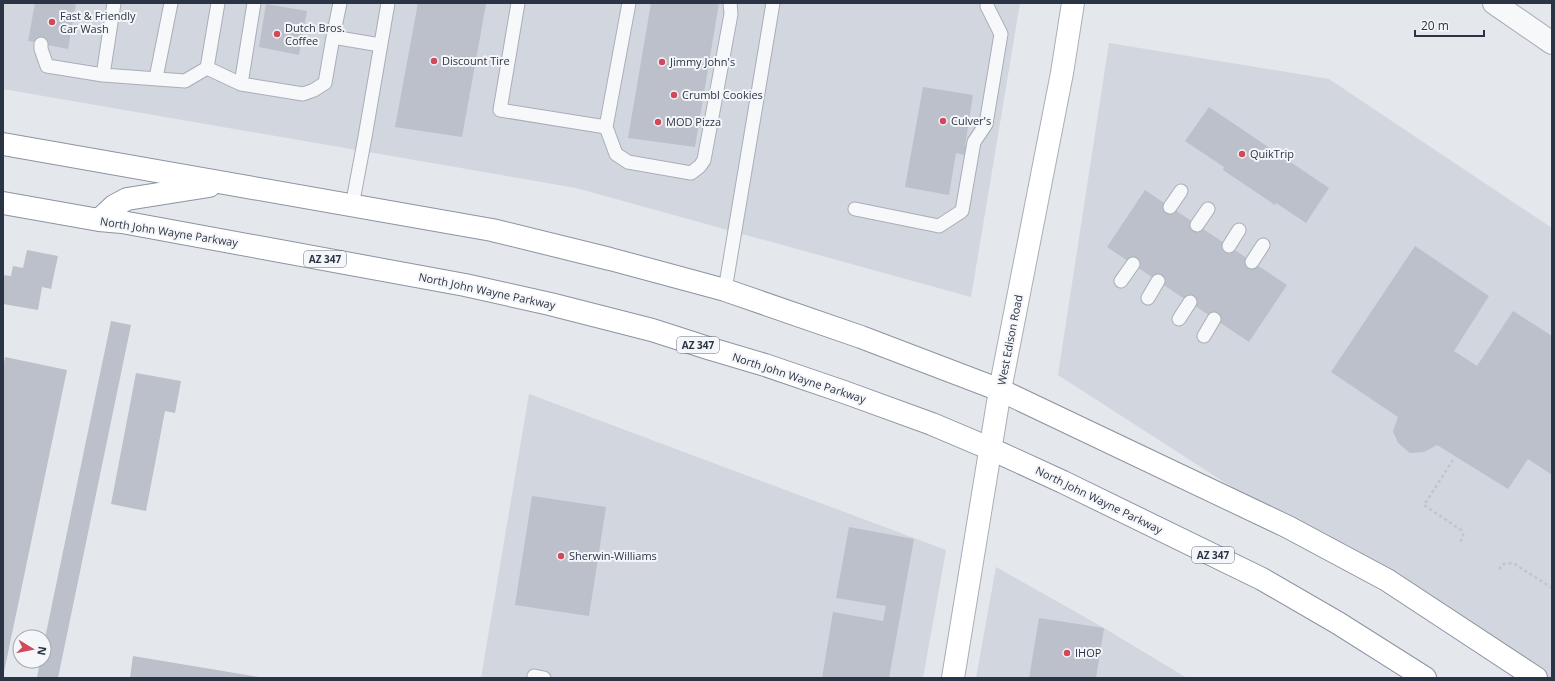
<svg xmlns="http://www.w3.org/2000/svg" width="1555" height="681" font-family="'Open Sans',sans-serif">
  <rect width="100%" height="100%" fill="#e4e7ec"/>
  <path fill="#d2d6de" d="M3,3H1020L971,297L576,188L3,89Z
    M1109,43L1329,79L1552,228V678H1528L1058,375Z
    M529,394L946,550L923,678H481Z
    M996,567L1104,628L1187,678H976Z"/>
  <path fill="#bbc0ca" d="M35,3H76L68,49L28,41Z
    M418,3L486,4L462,137L395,127Z
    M651,3H719L695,147L628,138Z
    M266,4L307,11L299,55L259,47Z
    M923,87L973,95L965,146L969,147L968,156L956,153L949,195L905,187Z
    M1209,107L1329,188L1306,223L1276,203L1275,205L1223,170L1224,167L1185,141Z
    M1145,190L1287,285L1249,342L1107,247Z
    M1415,246L1489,296L1454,351L1477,366L1513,311L1552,336V475L1528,459L1508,489L1437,445L1424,452L1410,453L1398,443L1393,431L1398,417L1331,372Z
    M27,250L58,256L51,289L42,287L38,310L3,304V275L11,276L13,266L23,268Z
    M111,321L131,325L58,678H37L40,661H44V643Z
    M5,357L67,370L4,672L3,368Z
    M136,373L181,381L175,413L165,411L146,511L111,504Z
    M532,496L606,507L589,616L515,605Z
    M849,527L914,539L889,678H822L833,612L883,621L886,606L836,598Z
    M1039,618L1104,628L1096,678H1029Z
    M133,656L259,677V678H130Z"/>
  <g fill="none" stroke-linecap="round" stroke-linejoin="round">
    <defs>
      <path id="lane" d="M518,3L500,110L606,127L629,3
        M333,37L340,3
        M41,44V49L47,66L103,75L185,81L207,68L241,84L303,94L314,90L325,83L333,37L380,45
        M207,68L218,3
        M103,75L114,3
        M156,78L171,3
        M241,84L254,3
        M606,127L616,154L628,162L691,173L700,166L704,160L731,14L730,3
        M352,206L365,137L388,3
        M1170,207L1181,191
        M855,209L939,226L962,211L974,142L986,124L1001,34L987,6
        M1197,225L1208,209
        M1229,246L1239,230
        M1252,262L1263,245
        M1121,281L1133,264
        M725,290L773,3
        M1148,298L1158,281
        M1179,319L1190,302
        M1204,336L1214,319
        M534,678V676L544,678"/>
      <path id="street" d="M1494,3L1552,43"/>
      <path id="secondary" d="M953,678L1000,390L1062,73L1073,3"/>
      <path id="highway" d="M3,144L492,230L610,259L725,290L861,337L1000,390L1288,527L1387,580L1536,678
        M3,203L99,220L122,222L465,285L550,304L652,330L711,349L765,365L844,392L932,424L991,449L1063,482L1262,579L1338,623L1425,678
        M99,220L114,206L127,199L209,186"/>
    </defs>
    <use href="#lane" stroke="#a9aeb7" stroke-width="15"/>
    <use href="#street" stroke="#a9aeb7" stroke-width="24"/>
    <use href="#secondary" stroke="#a9aeb7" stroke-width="24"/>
    <use href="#highway" stroke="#8b94a3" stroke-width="24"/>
    <path stroke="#c2c5cb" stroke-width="2.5" stroke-dasharray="3 3" stroke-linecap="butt" d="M1453,460L1424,505L1461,530C1465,536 1463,538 1459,543
      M1499,569L1503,564L1513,563L1552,588"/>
    <use href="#lane" stroke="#f7f8fa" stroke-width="13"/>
    <use href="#street" stroke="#f7f8fa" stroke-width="22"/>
    <use href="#secondary" stroke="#fff" stroke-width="22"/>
    <use href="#highway" stroke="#fff" stroke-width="22"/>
  </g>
  <g fill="#d1495b" stroke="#f4f6f9" stroke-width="1.5">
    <circle cx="52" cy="22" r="4"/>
    <circle cx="277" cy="34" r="4"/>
    <circle cx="434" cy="61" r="4"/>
    <circle cx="662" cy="62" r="4"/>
    <circle cx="674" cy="95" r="4"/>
    <circle cx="943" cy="121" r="4"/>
    <circle cx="658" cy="122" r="4"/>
    <circle cx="1242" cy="154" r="4"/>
    <circle cx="561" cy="556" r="4"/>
    <circle cx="1067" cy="653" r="4"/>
  </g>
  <g text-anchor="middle" stroke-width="4" stroke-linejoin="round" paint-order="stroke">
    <g fill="#f4f6f9" stroke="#676e7b" stroke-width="1">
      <rect x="304" y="251" width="42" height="16" rx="3"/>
      <rect x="677" y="337" width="42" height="16" rx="3"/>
      <rect x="1192" y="547" width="42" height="16" rx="3"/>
    </g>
    <g font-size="10" font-weight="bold" fill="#2b3445">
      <text x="325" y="263">AZ 347</text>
      <text x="698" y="349">AZ 347</text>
      <text x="1213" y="559">AZ 347</text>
    </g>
    <g font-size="11" fill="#2b3445" stroke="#f4f6f9" text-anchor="start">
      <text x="60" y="20">Fast &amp; Friendly<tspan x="60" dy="13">Car Wash</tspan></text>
      <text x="285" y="32">Dutch Bros.<tspan x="285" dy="13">Coffee</tspan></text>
      <text x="442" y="65">Discount Tire</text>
      <text x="670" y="66">Jimmy John's</text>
      <text x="682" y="99">Crumbl Cookies</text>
      <text x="951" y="125">Culver's</text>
      <text x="666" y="126">MOD Pizza</text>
      <text x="1250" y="158">QuikTrip</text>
      <text x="569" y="560">Sherwin-Williams</text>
      <text x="1075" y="657">IHOP</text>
    </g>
    <g font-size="11" fill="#2b3445" stroke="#f4f6f9">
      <text transform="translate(169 232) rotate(9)" y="4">North John Wayne Parkway</text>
      <text transform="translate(487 291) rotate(12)" y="4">North John Wayne Parkway</text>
      <text transform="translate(1010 340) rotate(-79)" y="4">West Edison Road</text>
      <text transform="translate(799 378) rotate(18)" y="4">North John Wayne Parkway</text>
      <text transform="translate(1099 500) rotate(26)" y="4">North John Wayne Parkway</text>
    </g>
  </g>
  <rect width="1555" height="681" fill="none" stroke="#2b3445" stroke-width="8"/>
  <g transform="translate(32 649) rotate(100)"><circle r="19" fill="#f4f6f9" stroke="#a4a8b1"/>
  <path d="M0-3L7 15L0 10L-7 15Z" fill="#d1495b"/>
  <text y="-6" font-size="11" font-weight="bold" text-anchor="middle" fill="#2b3445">N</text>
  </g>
  <path d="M1415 30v6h69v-6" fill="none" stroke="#2b3445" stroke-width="2"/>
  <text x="1421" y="30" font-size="12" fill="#2b3445" stroke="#f4f6f9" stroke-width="3" paint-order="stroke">20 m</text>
</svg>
